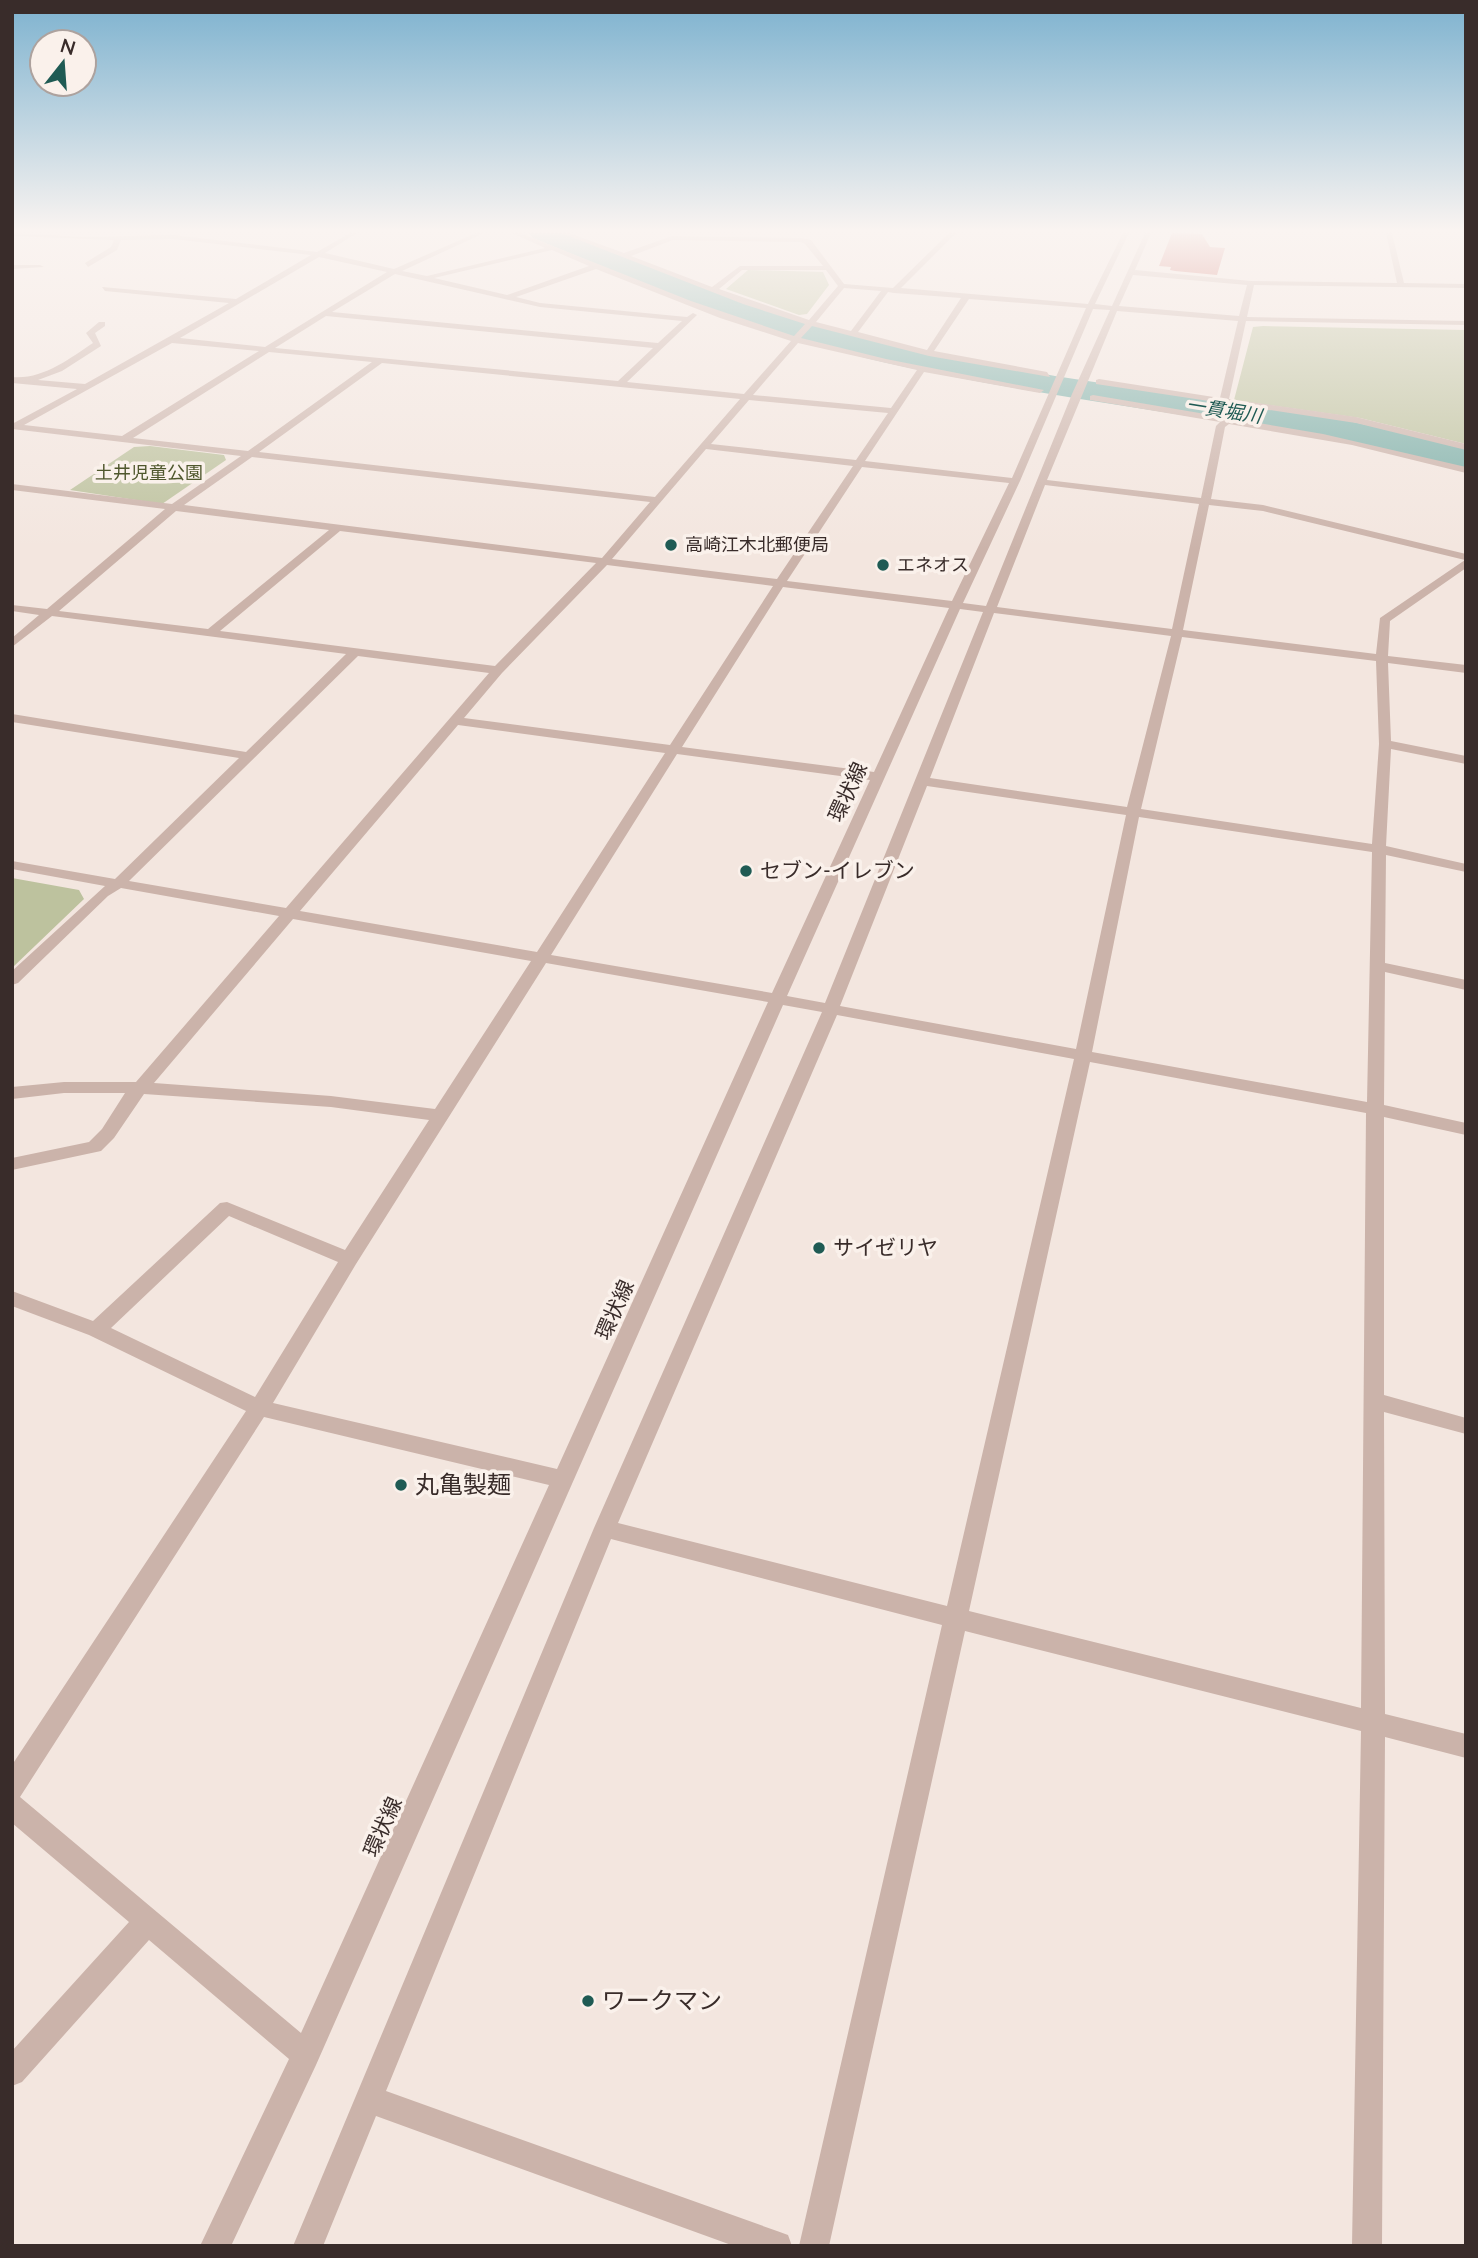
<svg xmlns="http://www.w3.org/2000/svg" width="1478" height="2258" font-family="Lato,'Noto Sans JP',sans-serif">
  <rect width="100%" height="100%" fill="#f3e6df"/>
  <path fill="#bdc29e" d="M748,270L823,272L829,285L807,314L799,315L726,289Z
    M1263,326L1466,330V444L1360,418L1234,400L1253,327Z
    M150,446L224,455L226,460L162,504L70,490L134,447Z
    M12,878L79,890L84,899L12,968Z"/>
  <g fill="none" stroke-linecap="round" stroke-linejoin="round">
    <path fill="#7db0a9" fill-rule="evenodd" d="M529,233H564L759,308L887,344L1055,376L1349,421L1466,447V469C1275,421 1079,406 887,363C764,335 650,286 533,238Z"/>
  </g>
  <path fill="#c65149" d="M1172,233L1202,234L1210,247L1225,248L1217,275L1175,271L1170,270L1171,267L1159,266Z"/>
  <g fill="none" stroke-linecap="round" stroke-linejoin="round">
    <path fill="#cbb3aa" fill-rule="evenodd" d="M12,233L83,237L173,235L317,252L350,233H357L325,253L394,269L476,233H484L402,271L427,276L545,248L512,233H520L691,301L794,336L805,324L743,304L561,233H569L624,253L672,236L801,238L811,240L844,284L893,288L949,233H956L901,288L1088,304L1123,233H1129L1095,304L1112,306L1145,233H1151L1135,270L1251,281L1397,283L1386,233H1392L1404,283L1466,284V288L1254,285L1247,317L1466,321V325L1246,321L1229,399L1356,417L1466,444V450L1356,423L1096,384V380L1099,379L1220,398L1238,321L1117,311L1047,480L1201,498L1216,426L1220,422L1090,400V396L1093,395L1323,434L1466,467V473L1352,445L1229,424L1225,427L1211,499L1263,505L1466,554V568L1390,621L1388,656L1466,665V673L1388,663L1391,741L1466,756V764L1391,749L1386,846L1466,864V872L1386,855L1385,963L1466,980V990L1385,972L1384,1105L1466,1123V1135L1384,1117V1395L1466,1418V1434L1384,1412L1385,1714L1466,1734V1758L1385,1737L1382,2246H1352L1361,1731L965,1631L829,2246H799L942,1625L611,1539L386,2091L777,2231L788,2235L792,2246H734L376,2116L323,2246H293L594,1528L822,1012L783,1005L316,2065L231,2246H200L289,2059L149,1940L22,2082L12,2086V2051L129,1922L12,1823V1765L246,1411L89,1335L12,1306V1291L93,1321L220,1203L227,1202L345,1250L429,1120L331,1107L144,1094L114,1138L101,1151L12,1170V1158L89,1142L102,1129L125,1093H64L12,1099V1087L64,1082H136L279,916L121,888L108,896L18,983L12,985V971L105,886L12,869V861L115,879L239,758L12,722V714L246,752L346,654L52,616L12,647V638L39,615L12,611V605L47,609L165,509L12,490V484L172,504L241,456L12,429V424L77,389L12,383V377C42,380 69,359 93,343L86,333L99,322H105V326L95,333L101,346L62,371L38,380L85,384L229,303L105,291L102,287L236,299L311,255L173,239L121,240L117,250L88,267L85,263L111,247L114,240L12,236ZM673,240L801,242L805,244L823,266H740L712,287L631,256ZM552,250L589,266L507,295L434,278ZM319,257L387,272L265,347L180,338ZM596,269L720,318L791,341L744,394L627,382L697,315L693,313L687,317L540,303L516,297ZM742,270H826L838,286L809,320L719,289ZM395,274L540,307L682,321L658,343L332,312ZM1133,275L1247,285L1239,316L1119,306ZM844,288L881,291L851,331L816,322ZM888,292L894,293L961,298L927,350L858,332ZM969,299L1086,308L1012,478L865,461L924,372L1040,393L1044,390L886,359L801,338L812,326L929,356L1050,377L1047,372L934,351ZM1093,309L1110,310L1072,394L986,606L963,603L1020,481ZM326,316L653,348L618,381L275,348ZM172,343L259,351L122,436L24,425ZM798,343L917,370L891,408L753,395ZM269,352L372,362L248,451L133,438ZM382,363L740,399L655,497L259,452ZM749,400L888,413L856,460L711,444ZM706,449L853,466L777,579L612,559ZM252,457L650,502L602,558L184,505ZM862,467L1009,483L952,601L787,581ZM1045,485L1199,504L1172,629L997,607ZM1209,505L1263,511L1465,560L1380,618L1376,654L1183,630ZM176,511L329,530L208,629L59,611ZM340,531L596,563L495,666L220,631ZM607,565L773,586L670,745L464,718L502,673ZM783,587L949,608L874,772L682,747ZM960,609L983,612L825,1003L787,996ZM994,613L1171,636L1127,807L930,778ZM1182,637L1376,661L1379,744L1372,844L1141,809ZM358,656L489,673L286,908L129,881ZM458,725L665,753L537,952L300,911ZM677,754L870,780L772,993L551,955ZM927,786L1126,815L1076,1049L840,1006ZM1139,817L1372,852L1367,1102L1092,1052ZM293,919L531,961L435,1109L331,1096L154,1083ZM546,963L768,1002L557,1469L273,1403L356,1264ZM837,1015L1074,1059L947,1606L618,1523ZM1090,1062L1366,1113L1361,1708L969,1611ZM229,1216L338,1262L255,1397L111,1328ZM264,1417L549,1485L301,2033L20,1797Z
      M12,265H40L44,267L12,269Z"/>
  </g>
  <linearGradient id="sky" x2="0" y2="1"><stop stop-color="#7db2cf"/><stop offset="0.42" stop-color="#faf4f1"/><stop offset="1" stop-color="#faf4f1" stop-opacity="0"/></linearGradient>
  <rect width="1478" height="549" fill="url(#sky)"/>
  <g fill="#1f5b54" stroke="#faf1eb" stroke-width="2.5">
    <circle cx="671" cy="545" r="7"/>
    <circle cx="883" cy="565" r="7"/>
    <circle cx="746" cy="871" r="7"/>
    <circle cx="819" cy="1248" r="7"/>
    <circle cx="401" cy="1485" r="7"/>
    <circle cx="588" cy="2001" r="7"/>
  </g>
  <g text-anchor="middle" stroke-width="7" stroke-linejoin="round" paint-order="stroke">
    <g font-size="18" fill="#4f572d" stroke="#faf1eb">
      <text x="149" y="479">土井児童公園</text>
    </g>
    <g font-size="18" fill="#392c2a" stroke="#faf1eb" text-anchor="start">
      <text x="685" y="551">高崎江木北郵便局</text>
      <text x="897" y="571">エネオス</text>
    </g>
    <g font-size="19" font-style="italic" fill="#1f5b54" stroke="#faf1eb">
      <text transform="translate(1224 410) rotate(9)" y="7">一貫堀川</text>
    </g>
    <g font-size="21" fill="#392c2a" stroke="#faf1eb">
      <text transform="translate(848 792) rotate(-65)" y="7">環状線</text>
      <text transform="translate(615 1310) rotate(-66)" y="7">環状線</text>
      <text transform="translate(383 1827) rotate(-66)" y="7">環状線</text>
    </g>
    <g font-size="21" fill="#392c2a" stroke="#faf1eb" text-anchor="start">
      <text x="760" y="878">セブン-イレブン</text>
      <text x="833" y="1255">サイゼリヤ</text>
    </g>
    <g font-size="24" fill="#392c2a" stroke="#faf1eb" text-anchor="start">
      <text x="415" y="1493">丸亀製麺</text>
      <text x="602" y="2009">ワークマン</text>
    </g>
  </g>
  <rect width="1478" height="2258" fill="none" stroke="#392c2a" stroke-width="28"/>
  <g transform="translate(63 63) rotate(17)"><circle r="33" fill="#faf1eb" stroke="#ada29e" stroke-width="2"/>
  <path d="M0-5L12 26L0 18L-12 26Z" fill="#1f5b54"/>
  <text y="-10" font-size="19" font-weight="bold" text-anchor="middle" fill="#392c2a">N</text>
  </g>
</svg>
